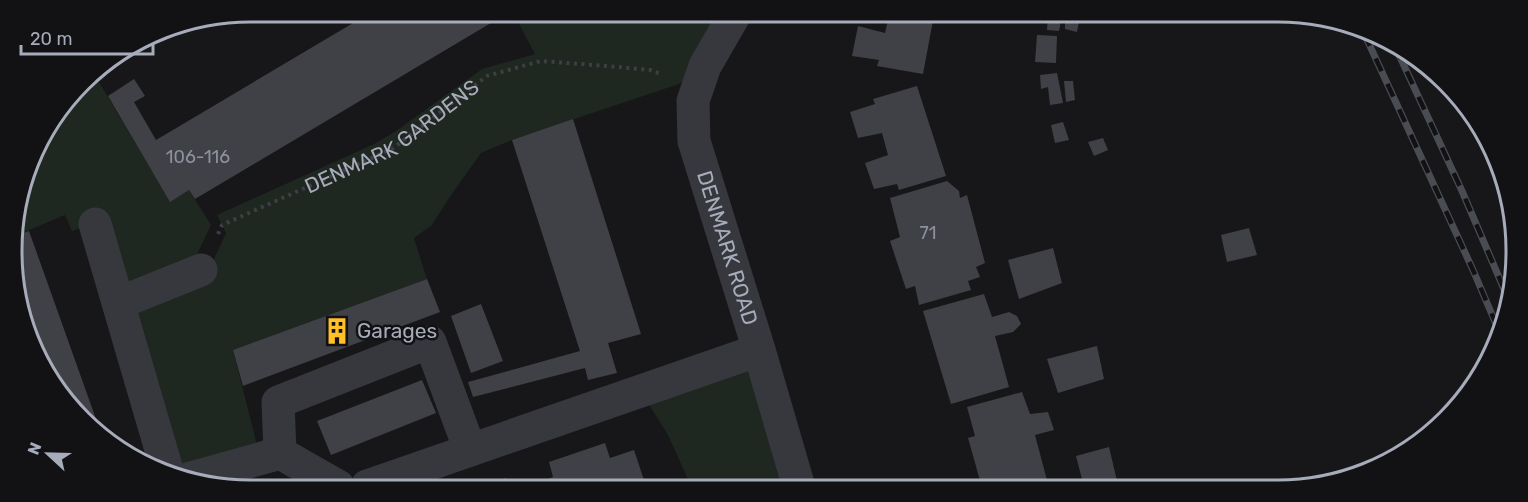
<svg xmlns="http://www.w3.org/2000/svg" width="1528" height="502" font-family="Rubik,sans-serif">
  <rect width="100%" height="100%" fill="#171619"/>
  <path fill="#1e2720" d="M513,13L640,14L644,16L645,14H726L695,76L676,85L512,140L481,153L449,198L432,225L414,238L427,279L233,350L259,453L179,475L127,305L207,274L226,233L217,215L374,144L396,131L482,69L535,54Z
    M93,72L170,201L189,190L211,225L193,263L124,291L101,221L72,231L65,215L15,236L14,220L37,145Z
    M753,361L789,487L691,486L668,435L644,397Z"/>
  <path fill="#404146" d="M370,13H499L501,17L195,199L189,190L170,202L108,96L134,79L145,96L134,102L156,140Z
    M889,15H934L923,74L877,66L879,60L852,56L858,26L885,33Z
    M1048,15L1062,16L1059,31L1047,30Z
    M1065,20L1079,22L1077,32L1065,29Z
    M1037,35L1057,36L1056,63L1035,62Z
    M1057,73L1063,103L1050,105L1048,87L1041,89L1040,75Z
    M1064,81H1073L1075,100L1066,102Z
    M917,86L946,176L899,190L897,184L874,189L865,163L888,155L882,133L858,138L850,112L875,104L873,99Z
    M573,119L641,334L608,343L617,373L588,380L585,368L473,397L468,382L580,351L512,140Z
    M1063,122L1069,140L1055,143L1051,125Z
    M1103,138L1108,150L1094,156L1088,142Z
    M947,181L959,191L960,198L967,195L985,263L976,267L980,277L968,281L971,290L919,305L915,286L906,289L890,241L900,237L890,198Z
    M1249,228L1257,255L1227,262L1221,235Z
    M29,231L101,433L52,384L20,313L15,236Z
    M1053,248L1062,283L1019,299L1008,260Z
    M427,279L440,312L243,386L233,350Z
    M984,294L992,317L1009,312L1017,316L1021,324L1013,332L995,336L1009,387L951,404L923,311Z
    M481,304L503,361L471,373L451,316Z
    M1097,346L1104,379L1058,393L1047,359Z
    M422,380L436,413L331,455L317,421Z
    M1022,392L1030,414L1048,412L1054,430L1035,435L1048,484L1037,487H990L989,481L981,484L968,438L975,436L967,407Z
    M605,443L610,458L634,450L646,486H528L553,477L549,462Z
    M1109,447L1118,485L1108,487H1084L1076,456Z
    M506,478L509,486H483Z"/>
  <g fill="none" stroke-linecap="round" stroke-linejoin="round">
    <path stroke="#3d3f45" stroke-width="4" stroke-dasharray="3 4.5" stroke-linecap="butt" id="s1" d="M218,234L222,225L392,149L487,76L541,61L619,67L650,70L661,74"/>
    <g stroke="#37383e" stroke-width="33">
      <path id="s2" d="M735,14L705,66L693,101L694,141L759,350L799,487"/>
      <path d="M95,224L167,470"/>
      <path d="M119,303L201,270"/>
      <path d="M280,453L278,402L430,342L470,450"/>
      <path d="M188,479L280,453L338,486"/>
      <path d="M367,486L759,350"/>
    </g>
    <defs>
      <path id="rail" d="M1364,33L1473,270L1499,331
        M1395,46L1462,191L1510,303"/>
    </defs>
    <use href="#rail" stroke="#4a4c53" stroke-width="7"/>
    <use href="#rail" stroke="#121114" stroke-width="4.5" stroke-dasharray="14" stroke-linecap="butt"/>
  </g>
  <defs>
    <symbol id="building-bare" viewBox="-9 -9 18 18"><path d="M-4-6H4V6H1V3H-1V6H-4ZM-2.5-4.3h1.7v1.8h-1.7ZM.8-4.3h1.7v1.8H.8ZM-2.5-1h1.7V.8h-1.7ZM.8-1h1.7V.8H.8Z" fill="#ffc028" stroke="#121114" stroke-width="2.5" paint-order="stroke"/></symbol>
  </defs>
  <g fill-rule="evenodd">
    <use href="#building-bare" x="318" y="312" width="38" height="38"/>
  </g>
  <g text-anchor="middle" stroke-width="5" stroke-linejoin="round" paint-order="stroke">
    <g font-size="18" fill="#8d919d">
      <text x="198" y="163">106-116</text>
      <text x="928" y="239">71</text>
    </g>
    <g font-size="21" fill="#a7acba" stroke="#121114">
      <text dy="7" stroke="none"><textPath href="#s1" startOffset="202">DENMARK GARDENS</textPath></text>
      <text dy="7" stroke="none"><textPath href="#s2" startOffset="249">DENMARK ROAD</textPath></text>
    </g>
    <g font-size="21" fill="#a7acba" stroke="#121114" text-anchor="start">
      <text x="357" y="338">Garages</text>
    </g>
  </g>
  <path d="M0 0H1528V502H0ZM250 22H1278A228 228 0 0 1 1506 250V252A228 228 0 0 1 1278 480H250A228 228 0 0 1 22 252V250A228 228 0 0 1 250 22Z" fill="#121114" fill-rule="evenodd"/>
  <path fill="none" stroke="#a7acba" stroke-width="3" d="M250 22H1278A228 228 0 0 1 1506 250V252A228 228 0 0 1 1278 480H250A228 228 0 0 1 22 252V250A228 228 0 0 1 250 22Z"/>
  <g transform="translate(48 454) rotate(292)" stroke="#121114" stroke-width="4.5" paint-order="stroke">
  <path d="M0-4.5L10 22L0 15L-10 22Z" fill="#a7acba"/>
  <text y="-9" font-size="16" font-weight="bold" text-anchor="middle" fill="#a7acba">N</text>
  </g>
  <path d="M21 45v9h132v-9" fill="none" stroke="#a7acba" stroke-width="3"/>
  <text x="30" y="45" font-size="18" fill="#a7acba" stroke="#121114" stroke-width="4.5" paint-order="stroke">20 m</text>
</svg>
